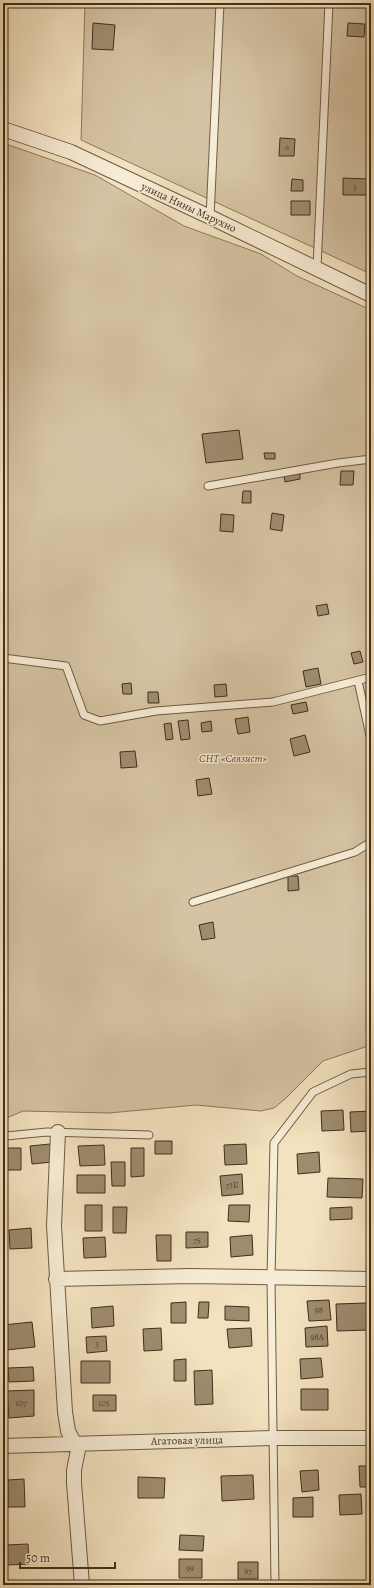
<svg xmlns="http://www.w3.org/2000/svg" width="374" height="1588" font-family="Alegreya,serif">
  <rect width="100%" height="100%" fill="#f3e2bf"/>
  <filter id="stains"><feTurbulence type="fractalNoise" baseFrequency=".005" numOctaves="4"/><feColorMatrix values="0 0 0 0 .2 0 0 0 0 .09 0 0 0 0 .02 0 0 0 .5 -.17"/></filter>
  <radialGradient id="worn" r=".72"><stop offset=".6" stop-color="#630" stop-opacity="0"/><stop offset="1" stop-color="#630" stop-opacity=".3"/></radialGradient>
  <path fill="#d5c3a3" stroke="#8b785e" d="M85,3H371V274L81,140Z
    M3,143L95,175L184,226L261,254L297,276L371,310V1045L323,1061L285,1099L274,1108L261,1111L196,1105L109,1113L23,1111L9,1117L3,1122Z"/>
  <path fill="#9e8c6f" stroke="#412e18" d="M93,23L115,25L113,50L92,49Z
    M348,23L365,24L364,37L347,36Z
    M280,138L295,139L294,156H279Z
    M343,178L368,179V195H343Z
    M292,179L303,180V191H291Z
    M291,201H310V215H291Z
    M239,430L243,459L206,463L202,434Z
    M264,453H275V459H265Z
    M341,471H354L353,485H340Z
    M300,474V479L285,482L284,476Z
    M243,491H251V503H242Z
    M272,513L284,515L282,531L270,529Z
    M221,514L234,515L233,532L220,531Z
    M327,604L329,614L318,616L316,606Z
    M360,651L363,662L354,664L351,653Z
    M318,668L321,684L306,687L303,671Z
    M131,683L132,694H123L122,684Z
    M226,684L227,696L215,697L214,685Z
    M148,692H158L159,703H148Z
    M306,702L308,711L293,714L291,705Z
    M248,717L250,732L238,734L235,719Z
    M188,720L190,739L181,740L178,721Z
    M211,721L212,731L202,732L201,723Z
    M171,723L173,739L166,740L164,724Z
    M305,735L310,752L294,756L290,739Z
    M135,751L137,767L121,768L120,752Z
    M209,778L212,794L198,796L196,780Z
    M288,876H298L299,890L288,891Z
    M213,922L215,938L202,940L199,925Z
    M343,1110L344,1130L322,1131L321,1111Z
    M371,1111V1131L351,1132L350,1112Z
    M155,1141H172V1154H155Z
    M50,1144L52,1162L32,1164L30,1146Z
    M246,1144L247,1164L225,1165L224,1145Z
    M104,1145L105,1165L80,1166L78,1146Z
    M4,1148H21V1170H4Z
    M131,1148H144V1176L131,1177Z
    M319,1152L320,1172L298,1174L297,1154Z
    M111,1162H125V1186H112Z
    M242,1174L243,1194L222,1196L220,1176Z
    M77,1175H105V1193H77Z
    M328,1178L363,1179L362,1198L327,1197Z
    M85,1205H102V1231H85Z
    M229,1205H250L249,1222L228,1221Z
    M113,1207H127L126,1233H113Z
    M352,1207V1219L330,1220V1208Z
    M31,1228L32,1248L10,1249L9,1230Z
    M186,1232H208V1247L186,1248Z
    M156,1235H171V1261H157Z
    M252,1235L253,1255L231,1257L230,1237Z
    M105,1237L106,1257L84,1258L83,1238Z
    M329,1300L331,1320L309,1321L307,1301Z
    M186,1302V1323H171V1303Z
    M199,1302H209L208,1318H198Z
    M367,1303L368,1330L337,1331L336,1304Z
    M113,1306L114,1326L92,1328L91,1308Z
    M225,1306L249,1307V1321L225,1320Z
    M32,1322L35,1347L6,1350L3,1325Z
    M327,1326L328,1346L306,1347L305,1328Z
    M161,1328L162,1350L144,1351L143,1329Z
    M251,1328L252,1346L229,1348L227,1329Z
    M106,1336L107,1351L87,1353L86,1337Z
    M321,1358L323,1377L301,1379L300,1359Z
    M186,1359V1381H174V1360Z
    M81,1361H110V1383H81Z
    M33,1367L34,1381L9,1382L8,1368Z
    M212,1370L213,1404L195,1405L194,1371Z
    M301,1389H328V1410H301Z
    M34,1390V1416L9,1418L7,1391Z
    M93,1395H116V1411H93Z
    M359,1466H371V1487H360Z
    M318,1470L319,1490L302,1492L300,1471Z
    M253,1475L254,1499L222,1501L221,1476Z
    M138,1477L165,1478L164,1498H138Z
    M3,1479H4L3,1506Z
    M24,1479L25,1507H8V1480Z
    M361,1494L362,1514L340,1515L339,1495Z
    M313,1497V1517H293V1498Z
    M180,1535L204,1536L203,1551L179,1550Z
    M28,1544L29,1564L7,1565L6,1545Z
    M179,1559H202V1578H179Z
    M238,1562H258V1579H238Z"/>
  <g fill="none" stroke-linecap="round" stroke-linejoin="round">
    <defs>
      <path id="lane" d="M210,217L220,3
        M317,268L329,3
        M208,486L338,463L371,459
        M3,658L66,666L84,715L100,721L156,711L273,702L371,677
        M358,681L371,740
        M193,902L355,852L371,842
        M3,1140L6,1136L47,1132L149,1135
        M275,1585L271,1278L274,1143L313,1092L351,1074L371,1072"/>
      <path id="street" d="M3,129L71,152L210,217L371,295
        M58,1132L54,1226L65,1412L68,1431L78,1450L74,1470V1483L82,1585
        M56,1279L190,1276L371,1279
        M3,1446L274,1438H371"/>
    </defs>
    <use href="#lane" stroke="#6e5b42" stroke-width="9"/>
    <use href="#street" stroke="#6e5b42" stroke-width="16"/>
    <use href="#lane" stroke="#f7ecd5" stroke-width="7"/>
    <use href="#street" stroke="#f7ecd5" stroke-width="14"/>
  </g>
  <g text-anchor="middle" stroke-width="3" stroke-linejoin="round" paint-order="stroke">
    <g font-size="9" fill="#58462e">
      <text x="287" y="150">6</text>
      <text x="355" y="190">5</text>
      <text x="232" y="1188">73Б</text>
      <text x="197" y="1243">75</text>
      <text x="319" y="1313">98</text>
      <text x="317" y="1340">98А</text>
      <text x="97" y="1347">3</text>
      <text x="21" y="1406">107</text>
      <text x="104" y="1406">105</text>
      <text x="190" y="1571">99</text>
      <text x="248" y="1574">97</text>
    </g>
    <g font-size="11" fill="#412e18" stroke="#f7ecd5">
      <text transform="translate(189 207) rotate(25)" y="4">улица Нины Марухно</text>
      <text transform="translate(187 1440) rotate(-1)" y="4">Агатовая улица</text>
    </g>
    <g font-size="11" font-style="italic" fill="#5f4c34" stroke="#f7ecd5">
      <text x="233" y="762">СНТ «Связист»</text>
    </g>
  </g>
  <rect width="374" height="1588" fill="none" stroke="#f3e2bf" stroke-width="16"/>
  <rect x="4" y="4" width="366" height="1580" fill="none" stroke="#412e18" stroke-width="2"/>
  <rect x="8" y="8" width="358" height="1572" fill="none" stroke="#412e18"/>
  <path d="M20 1562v6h95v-6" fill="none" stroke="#412e18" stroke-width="2"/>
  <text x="26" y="1562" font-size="12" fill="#412e18" stroke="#f7ecd5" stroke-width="3" paint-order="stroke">50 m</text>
  <rect width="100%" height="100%" filter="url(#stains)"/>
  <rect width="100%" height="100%" fill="url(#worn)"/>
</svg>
